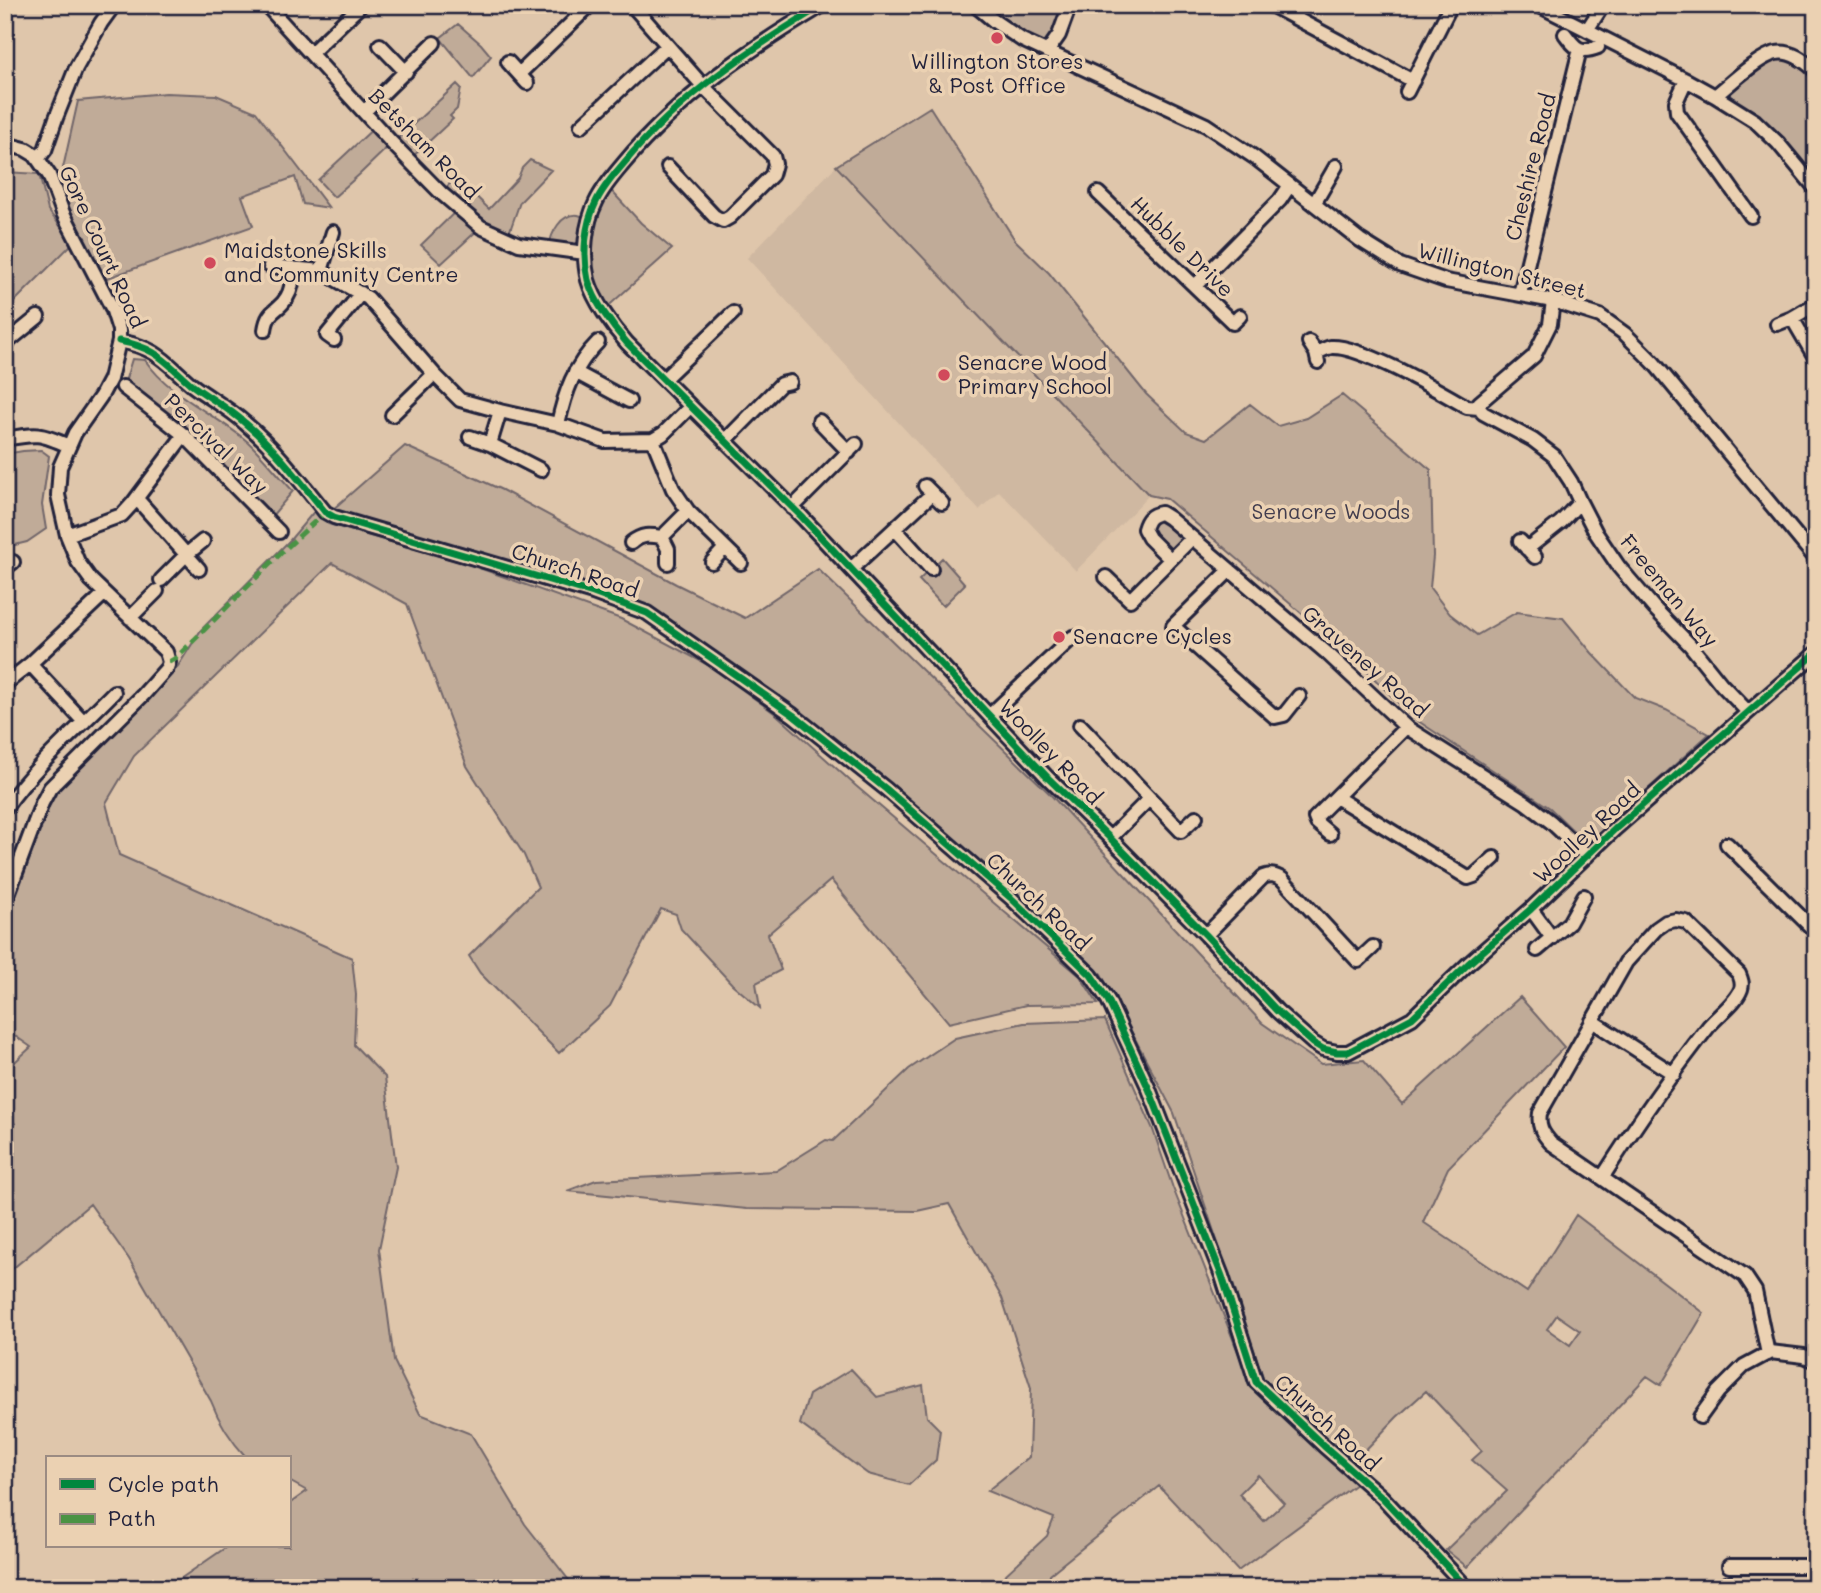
<svg xmlns="http://www.w3.org/2000/svg" width="1821" height="1593" font-family="Mali,sans-serif">
  <rect width="100%" height="100%" fill="#dfc6ab"/>
  <filter id="ink" filterUnits="userSpaceOnUse"><feTurbulence type="fractalNoise" baseFrequency=".0143" numOctaves="2"/><feDisplacementMap in="SourceGraphic" scale="14" xChannelSelector="R" yChannelSelector="G"/><feConvolveMatrix kernelMatrix="1 2 1 2 8 2 1 2 1" color-interpolation-filters="sRGB"/></filter>
  <g filter="url(#ink)">
    <path fill="#cfb8a1" d="M836,166L1149,495L1076,571L999,491L979,510L747,258Z"/>
    <path fill="#c0ab98" stroke="#71666a" stroke-width="2" fill-rule="evenodd" d="M975,5H1070L1047,52Z
      M458,24L481,44L491,56L473,78L440,38Z
      M1775,53L1816,71V189L1778,142L1715,96Z
      M457,84L461,88L457,109L450,116L453,119L409,160L392,143L360,174L334,197L318,180L376,126L393,143Z
      M166,93L216,95L256,112L329,208L303,204L295,177L242,196L253,226L105,279L68,213L63,168L78,101Z
      M930,107L1015,240L1049,273L1146,394L1186,432L1206,439L1250,404L1278,426L1306,418L1342,395L1431,470L1433,556L1430,588L1450,614L1477,635L1517,612L1563,618L1592,653L1635,698L1666,710L1709,734L1587,844L1550,808L1412,717L1353,657L1167,499L1149,495L836,166Z
      M530,160L551,170L520,202L507,239L481,227L441,264L421,245L458,209L441,193L456,177L489,209L518,178L522,168Z
      M5,172L39,174L48,210L73,243L5,311Z
      M606,185L641,223L672,249L603,311L585,253L549,247C551,233 561,213 578,215C582,216 586,218 590,219Z
      M132,359L145,360C171,397 214,413 248,442C264,457 278,475 293,491L272,516C228,471 181,413 124,385Z
      M405,446L502,490L676,584L745,618L818,569L1049,793L1262,1023L1321,1064L1364,1060L1402,1104L1520,997L1564,1047L1448,1168L1423,1222L1527,1292L1576,1215L1704,1313L1661,1385L1647,1376L1467,1567L1446,1550L1507,1491L1472,1460L1482,1451L1426,1391L1397,1417L1353,1463L1266,1386L1174,1113L1101,974L840,744L656,612L332,510ZM1557,1315L1580,1331L1570,1345L1547,1329Z
      M41,450L49,456L42,505L46,529L27,542L11,546L5,542V454L23,451Z
      M317,508L328,524L471,565L621,619L710,666L777,715L856,786L1080,976L1098,1004L1026,1005L949,1023L831,880L768,934L781,970L756,983L760,1008L732,984L681,929L676,914L661,909L610,1006L559,1053L480,973L469,956L538,887L524,855L467,766L407,604L332,563L134,756L106,803L119,855L352,958L356,995L354,1045L385,1077L396,1167L379,1249L394,1361L420,1414L471,1434L525,1524L575,1588H167L228,1546H289V1504L307,1491L289,1481V1458H247C232,1442 219,1422 211,1401L129,1259L90,1204L5,1275V1134L15,1124L5,1111V1071L31,1047L5,1029V910L52,793L178,666L201,630L290,540Z
      M1152,515L1192,538L1170,559L1149,538Z
      M942,558L965,584L943,606L919,580Z
      M1105,1020L1152,1127L1173,1188L1248,1377L1262,1395L1356,1484L1238,1571L1159,1486L1050,1574L1048,1588H991L1047,1536L1054,1518L987,1491L1029,1457L1031,1388L1002,1298L949,1204L917,1211L747,1209L567,1191L596,1180L776,1171L826,1140L833,1141L909,1069L955,1038L1024,1023ZM1258,1475L1284,1503L1264,1521L1239,1494Z
      M851,1369L877,1397L923,1385L927,1417L940,1430L936,1460L909,1485L868,1474L800,1424L809,1395Z"/>
    <g fill="none" stroke-linecap="round" stroke-linejoin="round">
      <defs>
        <path id="minor" d="M268,5L269,8L392,143L441,193L481,227L519,244L585,253
          M632,5L703,86L773,156L775,164L772,175L730,217L723,221L714,216L668,167
          M823,5C751,48 678,98 624,163C614,175 603,187 596,202C585,224 582,255 588,280C594,301 612,326 627,343L802,517L1048,778L1110,838L1206,935L1277,1011L1313,1043L1323,1049L1337,1052H1348L1412,1018L1468,964L1531,909L1615,829L1816,653
          M975,5L994,21L1022,40L1206,125L1254,157L1360,240L1400,265L1446,281L1553,301L1600,316L1625,334L1654,363L1816,559
          M1271,5L1413,81
          M1538,5L1686,80L1715,96L1755,121L1778,143L1816,189
          M1587,30L1603,5
          M1565,34C1576,49 1580,54 1598,47
          M380,45L406,72
          M1047,52L1059,35L1070,5
          M311,53L361,5
          M508,62L527,83
          M519,74L590,5
          M1686,80L1676,102L1677,112L1751,216
          M1407,92L1451,5
          M1715,96C1729,85 1759,56 1776,53C1791,50 1805,61 1816,71
          M364,112L434,43
          M581,126L667,46
          M5,144L25,149L35,155L49,175L63,213L112,308L119,330V341L110,379L101,396L75,433L60,467L58,495L67,535L78,562L91,580L166,652L169,662L167,668L143,695L50,788L42,803L5,902
          M38,159L45,150L56,118L76,68L101,23L114,5
          M1098,193L1233,323L1240,316
          M1314,204L1336,166
          M270,266L321,271L368,298L434,374L460,400L500,411L558,424L605,441L653,440L663,434L690,407
          M321,271L333,232
          M1195,286L1280,200L1290,185
          M1520,294L1580,49
          M1792,318L1816,359
          M1777,324L1792,318L1816,304
          M265,330C268,308 279,312 287,297C293,288 292,278 293,268
          M334,340L327,335L361,293
          M119,341C158,348 165,362 192,385C209,398 229,408 245,423C276,449 300,481 325,512L334,517L593,593L647,613L793,715L886,789L1011,898L1091,975L1108,1000L1149,1089L1222,1276L1256,1382L1324,1446L1382,1497L1467,1588
          M1309,342L1316,353L1318,362
          M5,344L38,317
          M1316,353C1321,351 1326,348 1331,347C1361,345 1439,391 1467,407L1479,408
          M575,372L629,401
          M664,379L733,313
          M123,387L184,435L279,532
          M1479,408L1483,413L1533,440L1554,456L1571,482L1580,502L1596,533L1619,567L1654,608L1690,645L1722,685L1748,712
          M1479,408V403L1534,356L1550,324L1553,301
          M392,415L434,374
          M819,421L849,452
          M558,424C565,392 574,366 598,342
          M470,437L490,444L541,470
          M5,439C36,433 40,433 69,446
          M653,440L673,489L688,511L741,563
          M725,441L781,384L790,382
          M490,444L500,411
          M925,486L942,503
          M137,499L199,569
          M792,508L856,444
          M895,529L931,569
          M67,535L122,515L133,503L184,435
          M662,537L688,511
          M1520,541L1535,557
          M631,543C642,534 649,535 662,537L668,549V563
          M1527,549L1561,522L1580,502
          M1170,559L1149,538L1144,529C1147,519 1150,515 1161,513L1169,518L1328,654L1406,727L1526,803L1551,822L1587,856
          M712,562L725,548
          M5,568L13,562
          M851,569L932,494
          M1230,570L1173,626L1275,717L1284,715L1299,696
          M1106,577L1130,600L1192,538
          M161,580L186,555L203,541
          M130,618L157,591
          M30,664L84,722
          M5,684L30,664L104,594
          M990,715L1073,637
          M1080,725L1181,831L1196,817
          M1336,797L1468,878L1474,876L1494,858
          M5,808C36,764 77,730 114,692
          M1330,834L1317,823L1315,818L1406,727
          M1110,838L1149,799
          M1727,844L1816,932
          M1531,909L1552,938
          M1206,935L1263,877C1271,874 1275,875 1282,879L1358,961L1373,947
          M1537,950L1569,923L1584,896
          M1592,1021L1674,1074
          M1602,1178C1635,1126 1671,1074 1709,1026C1718,1015 1736,1003 1741,989C1743,983 1741,979 1739,974L1686,922L1676,920L1666,922L1656,929L1626,962L1540,1113C1538,1126 1542,1133 1551,1143L1745,1276L1755,1291L1768,1354
          M1700,1417L1718,1392L1744,1366L1770,1352L1804,1356L1816,1361
          M1729,1566H1816
          M1726,1584L1729,1588"/>
      </defs>
      <use href="#minor" stroke="#22223b" stroke-width="18"/>
      <use href="#minor" stroke="#ebd1b2" stroke-width="12"/>
      <path stroke="#4a9344" stroke-width="5" stroke-dasharray="10 5" stroke-linecap="butt" d="M169,662L176,658L281,553L325,512"/>
      <defs>
        <path id="cycleway" d="M823,5C751,48 678,98 624,163C614,175 603,187 596,202C585,224 582,255 588,280C594,301 612,326 627,343L802,517L1048,778L1110,838L1206,935L1277,1011L1313,1043L1323,1049L1337,1052H1348L1412,1018L1468,964L1531,909L1615,829L1816,653
          M119,341C158,348 165,362 192,385C209,398 229,408 245,423C276,449 300,481 325,512L334,517L593,593L647,613L793,715L886,789L1011,898L1091,975L1108,1000L1149,1089L1222,1276L1256,1382L1324,1446L1382,1497L1467,1588"/>
      </defs>
      <use href="#cycleway" stroke="#ebd1b2" stroke-width="11"/>
      <use href="#cycleway" stroke="#00873e" stroke-width="7"/>
    </g>
  </g>
  <g fill="#d1495b" stroke="#ebd1b2" stroke-width="2.5">
    <circle cx="997" cy="38" r="7"/>
    <circle cx="210" cy="263" r="7"/>
    <circle cx="944" cy="375" r="7"/>
    <circle cx="1059" cy="637" r="7"/>
  </g>
  <g text-anchor="middle" stroke-width="7" stroke-linejoin="round" paint-order="stroke">
    <g font-size="21" fill="#22223b" stroke="#ebd1b2" text-anchor="start">
      <text x="997" y="69" text-anchor="middle">Willington Stores<tspan x="997" dy="24">&amp; Post Office</tspan></text>
      <text x="224" y="258">Maidstone Skills<tspan x="224" dy="24">and Community Centre</tspan></text>
      <text x="958" y="370">Senacre Wood<tspan x="958" dy="24">Primary School</tspan></text>
      <text x="1073" y="644">Senacre Cycles</text>
    </g>
    <g font-size="21" fill="#22223b" stroke="#ebd1b2">
      <text transform="translate(424 144) rotate(45)" y="7">Betsham Road</text>
      <text transform="translate(1531 167) rotate(-76)" y="7">Cheshire Road</text>
      <text transform="translate(102 247) rotate(65)" y="7">Gore Court Road</text>
      <text transform="translate(1182 247) rotate(44)" y="7">Hubble Drive</text>
      <text transform="translate(1502 271) rotate(14)" y="7">Willington Street</text>
      <text transform="translate(216 444) rotate(44)" y="7">Percival Way</text>
      <text transform="translate(575 571) rotate(18)" y="7">Church Road</text>
      <text transform="translate(1669 591) rotate(50)" y="7">Freeman Way</text>
      <text transform="translate(1365 662) rotate(41)" y="7">Graveney Road</text>
      <text transform="translate(1050 752) rotate(46)" y="7">Woolley Road</text>
      <text transform="translate(1587 833) rotate(-43)" y="7">Woolley Road</text>
      <text transform="translate(1038 902) rotate(43)" y="7">Church Road</text>
      <text transform="translate(1327 1423) rotate(42)" y="7">Church Road</text>
    </g>
    <g font-size="21" fill="#423d4e" stroke="#ebd1b2">
      <text x="1331" y="519">Senacre Woods</text>
    </g>
  </g>
  <rect width="1821" height="1593" fill="none" stroke="#ebd1b2" stroke-width="28"/>
  <rect x="14" y="14" width="1793" height="1565" fill="none" stroke="#22223b" stroke-width="2.5" filter="url(#ink)"/>
  <rect x="46" y="1456" width="245" height="91" fill="#ebd1b2" stroke="#9b8b82" stroke-width="2"/>
  <rect x="60" y="1479" width="35" height="10" fill="#00873e" stroke="#9b8b82" stroke-width="2"/>
  <text x="108" y="1492" font-size="21" fill="#22223b">Cycle path</text>
  <rect x="60" y="1514" width="35" height="10" fill="#4a9344" stroke="#9b8b82" stroke-width="2"/>
  <text x="108" y="1526" font-size="21" fill="#22223b">Path</text>
</svg>
